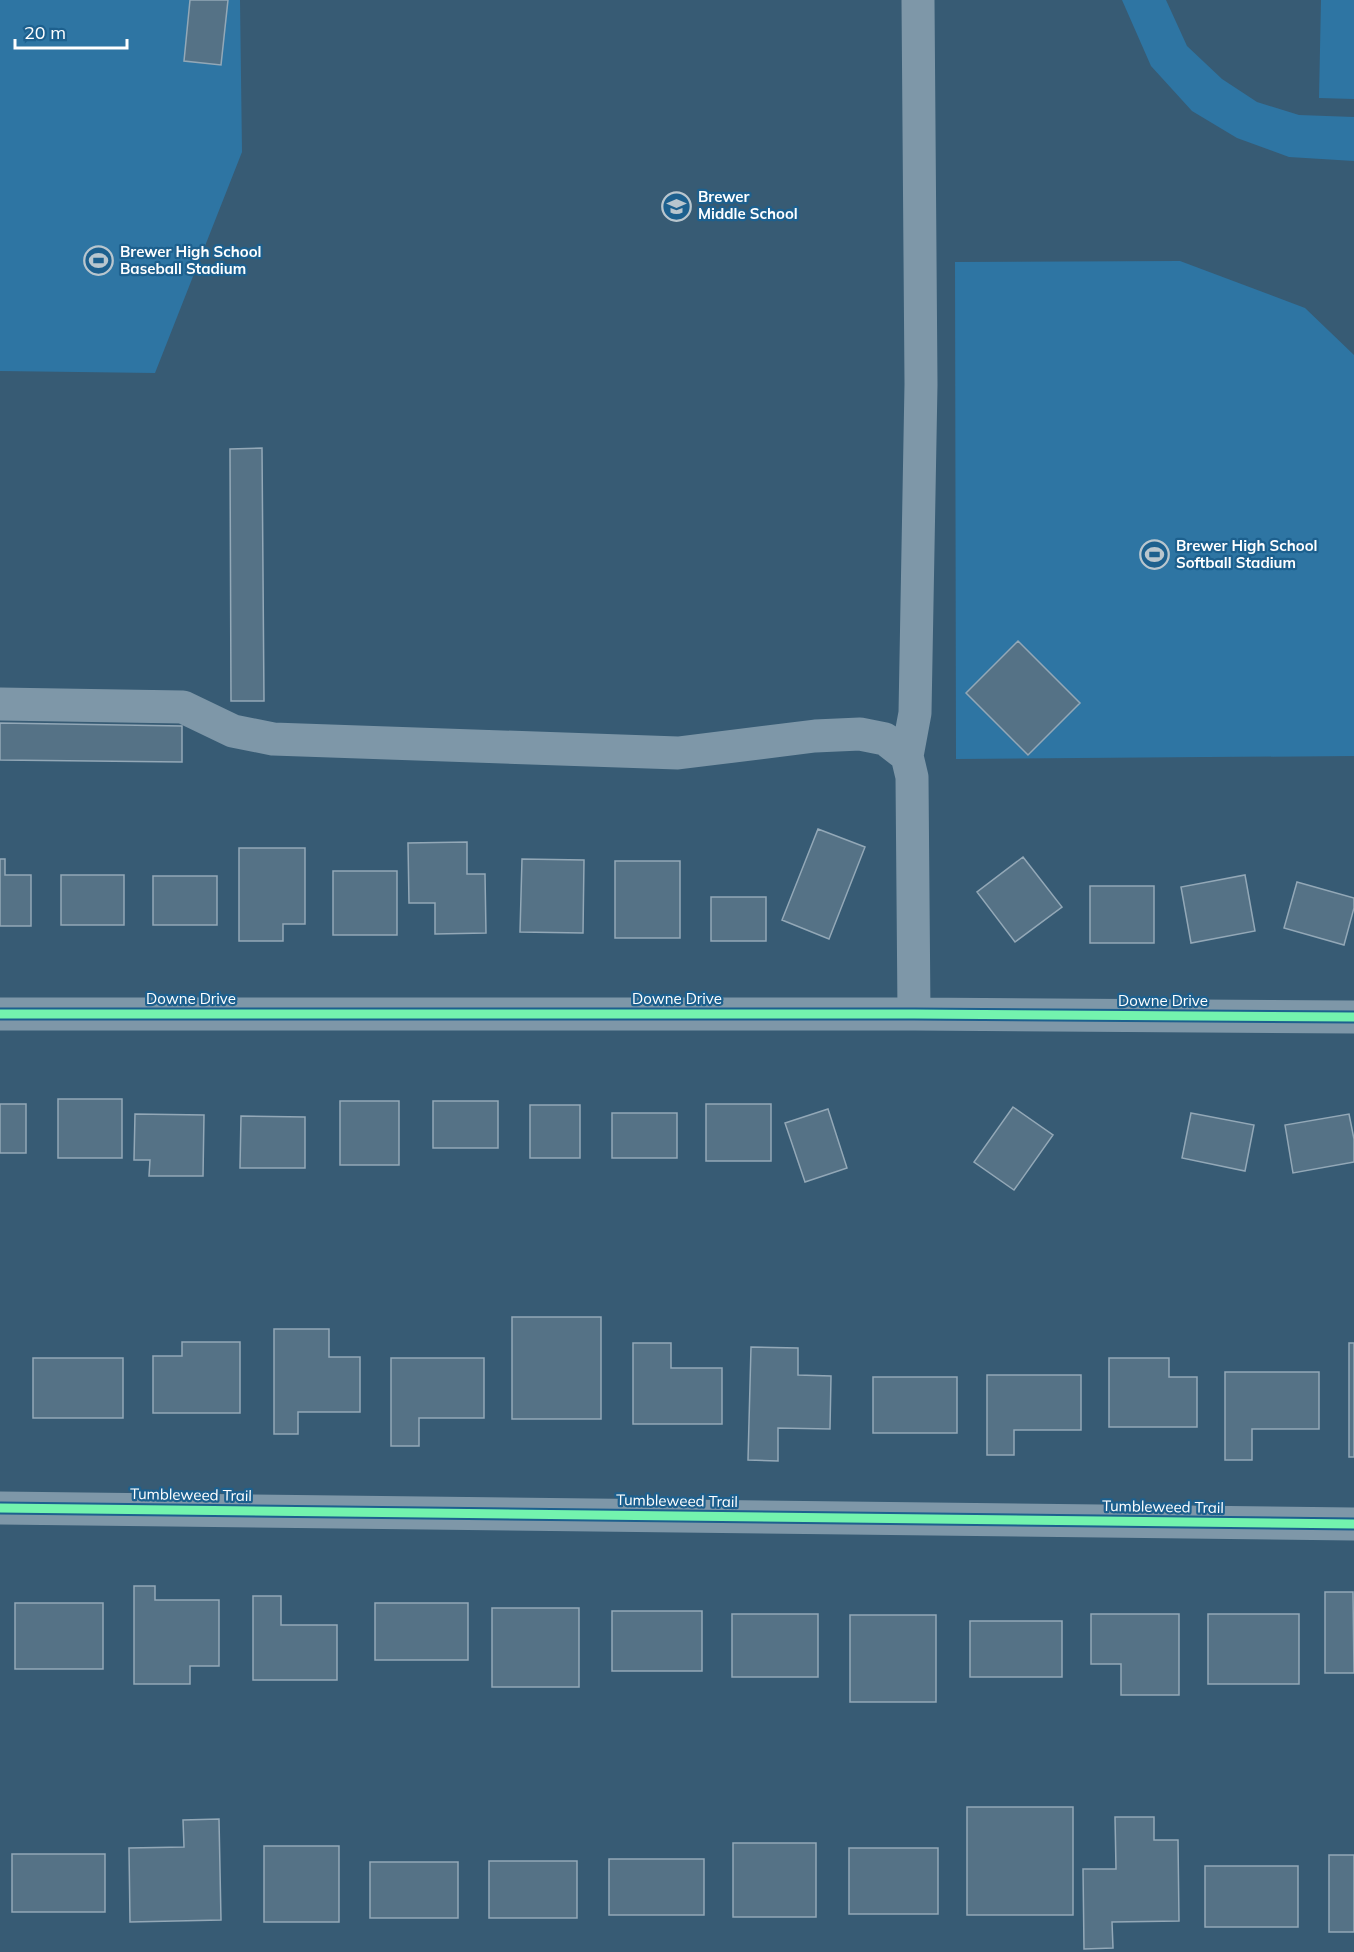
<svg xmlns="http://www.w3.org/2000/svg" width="1354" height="1952" font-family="Mulish,sans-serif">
  <rect width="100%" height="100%" fill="#375b74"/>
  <path fill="#2e75a3" d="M0,0H240L242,152L155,373L0,371Z
    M1122,0H1166L1187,46L1222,79L1257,102L1299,115L1354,117V161L1289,157L1237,138L1192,111L1151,66Z
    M1321,0H1354V99L1319,98Z
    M1180,261L1305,308L1354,355V756L956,759L955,262Z"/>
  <path fill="#557286" stroke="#93a8b7" stroke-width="1.5" d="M190,0H228L221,65L184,61Z
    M262,448L264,701H231L230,449Z
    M1018,641L1080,703L1028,755L966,693Z
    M0,723L182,726V762L0,760Z
    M818,829L865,847L829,939L782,920Z
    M467,842V874H485L486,933L435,934V903H409L408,843Z
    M239,848H305V924H283V941H239Z
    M1023,857L1062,907L1015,942L977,892Z
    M0,859H5V875H31V926H0Z
    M522,859L584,860L583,933L520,932Z
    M615,861H680V938H615Z
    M333,871H397V935H333Z
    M61,875H124V925H61Z
    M1245,875L1255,931L1191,943L1181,887Z
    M153,876H217V925H153Z
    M1297,882L1354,898V908L1344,945L1284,928Z
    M1090,886H1154V943H1090Z
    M711,897H766V941H711Z
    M58,1099H122V1158H58Z
    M340,1101H399V1165H340Z
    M433,1101H498V1148H433Z
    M0,1104H26V1153H0Z
    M706,1104H771V1161H706Z
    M530,1105H580V1158H530Z
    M1013,1107L1053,1135L1014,1190L974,1162Z
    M828,1109L847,1168L805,1182L785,1123Z
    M612,1113H677V1158H612Z
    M1191,1113L1254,1125L1245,1171L1182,1158Z
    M135,1114L204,1115L203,1176H149L150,1160H134Z
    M1349,1114L1354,1139V1162L1293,1173L1285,1125Z
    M241,1116L305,1117V1168H240Z
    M512,1317H601V1419H512Z
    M274,1329H329V1357H360V1412H298V1434H274Z
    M182,1342H240V1413H153V1356H182Z
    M633,1343H671V1368H722V1424H633Z
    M1349,1343H1354V1457H1349Z
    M751,1347L798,1348V1375L831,1376L830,1429L778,1428V1461L748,1460Z
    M33,1358H123V1418H33Z
    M391,1358H484V1418H419V1446H391Z
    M1109,1358H1169V1377H1197V1427H1109Z
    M1225,1372H1319V1429H1252V1460H1225Z
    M987,1375H1081V1430H1014V1455H987Z
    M873,1377H957V1433H873Z
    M134,1586H155V1600H219V1666H190V1684H134Z
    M1325,1592H1353L1354,1673H1325Z
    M253,1596H281V1625H337V1680H253Z
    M15,1603H103V1669H15Z
    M375,1603H468V1660H375Z
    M492,1608H579V1687H492Z
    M612,1611H702V1671H612Z
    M732,1614H818V1677H732Z
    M1091,1614H1179V1695H1121V1664H1091Z
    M1208,1614H1299V1684H1208Z
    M850,1615H936V1702H850Z
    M970,1621H1062V1677H970Z
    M967,1807H1073V1915H967Z
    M1115,1817H1154V1840H1178L1179,1921L1112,1922L1113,1948L1084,1949L1083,1869H1116Z
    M219,1819L221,1920L130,1922L129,1848L184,1847L183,1820Z
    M733,1843H816V1917H733Z
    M264,1846H339V1922H264Z
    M849,1848H938V1914H849Z
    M12,1854H105V1912H12Z
    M1329,1855H1354V1932H1329Z
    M609,1859H704V1915H609Z
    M489,1861H577V1918H489Z
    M370,1862H458V1918H370Z
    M1205,1866H1298V1927H1205Z"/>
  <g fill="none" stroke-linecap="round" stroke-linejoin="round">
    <path stroke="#7e97a8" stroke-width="33" d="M0,704L183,707L233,731L273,739L678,753L815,736L860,734L885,739L907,756L912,777L914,1014
      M907,756L915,713L921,384L918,0
      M0,1014H914L1354,1017
      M0,1508L1354,1524"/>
    <defs>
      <path id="cycleway" d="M0,1014H914L1354,1017
        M0,1508L1354,1524"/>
    </defs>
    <use href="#cycleway" stroke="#1d608e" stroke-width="13"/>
    <use href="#cycleway" stroke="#73f3ae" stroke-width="9"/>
  </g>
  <defs>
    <symbol id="school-ring" viewBox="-11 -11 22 22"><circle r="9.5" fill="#1d608e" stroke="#b9c6ce" stroke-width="1.5"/><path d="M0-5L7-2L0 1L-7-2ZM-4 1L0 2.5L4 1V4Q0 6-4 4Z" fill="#b9c6ce"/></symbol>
    <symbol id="stadium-ring" viewBox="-11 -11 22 22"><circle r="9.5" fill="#1d608e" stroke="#b9c6ce" stroke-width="1.5"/><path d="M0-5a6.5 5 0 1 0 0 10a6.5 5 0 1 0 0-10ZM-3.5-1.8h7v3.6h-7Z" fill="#b9c6ce"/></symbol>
  </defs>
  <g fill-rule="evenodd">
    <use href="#school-ring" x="660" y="190" width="33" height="33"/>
    <use href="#stadium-ring" x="82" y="244" width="33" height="33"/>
    <use href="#stadium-ring" x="1138" y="538" width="33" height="33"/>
  </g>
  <g text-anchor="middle" stroke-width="4.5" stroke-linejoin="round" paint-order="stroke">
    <g font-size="15" font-weight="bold" fill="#fff" stroke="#1d608e" text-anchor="start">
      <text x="698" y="202">Brewer<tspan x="698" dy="17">Middle School</tspan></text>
      <text x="120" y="257">Brewer High School<tspan x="120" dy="17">Baseball Stadium</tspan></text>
      <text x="1176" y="551">Brewer High School<tspan x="1176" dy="17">Softball Stadium</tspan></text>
    </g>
    <g font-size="15" fill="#fff" stroke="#1d608e">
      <text x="191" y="1004">Downe Drive</text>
      <text x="677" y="1004">Downe Drive</text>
      <text x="1163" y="1006">Downe Drive</text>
      <text transform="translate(191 1495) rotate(1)" y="5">Tumbleweed Trail</text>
      <text transform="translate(677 1501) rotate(1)" y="5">Tumbleweed Trail</text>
      <text transform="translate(1163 1507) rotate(1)" y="5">Tumbleweed Trail</text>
    </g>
  </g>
  <path d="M15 39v9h112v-9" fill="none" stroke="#ffffff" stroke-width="3"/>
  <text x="24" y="39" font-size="18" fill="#ffffff" stroke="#1d608e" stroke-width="4.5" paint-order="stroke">20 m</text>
</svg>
